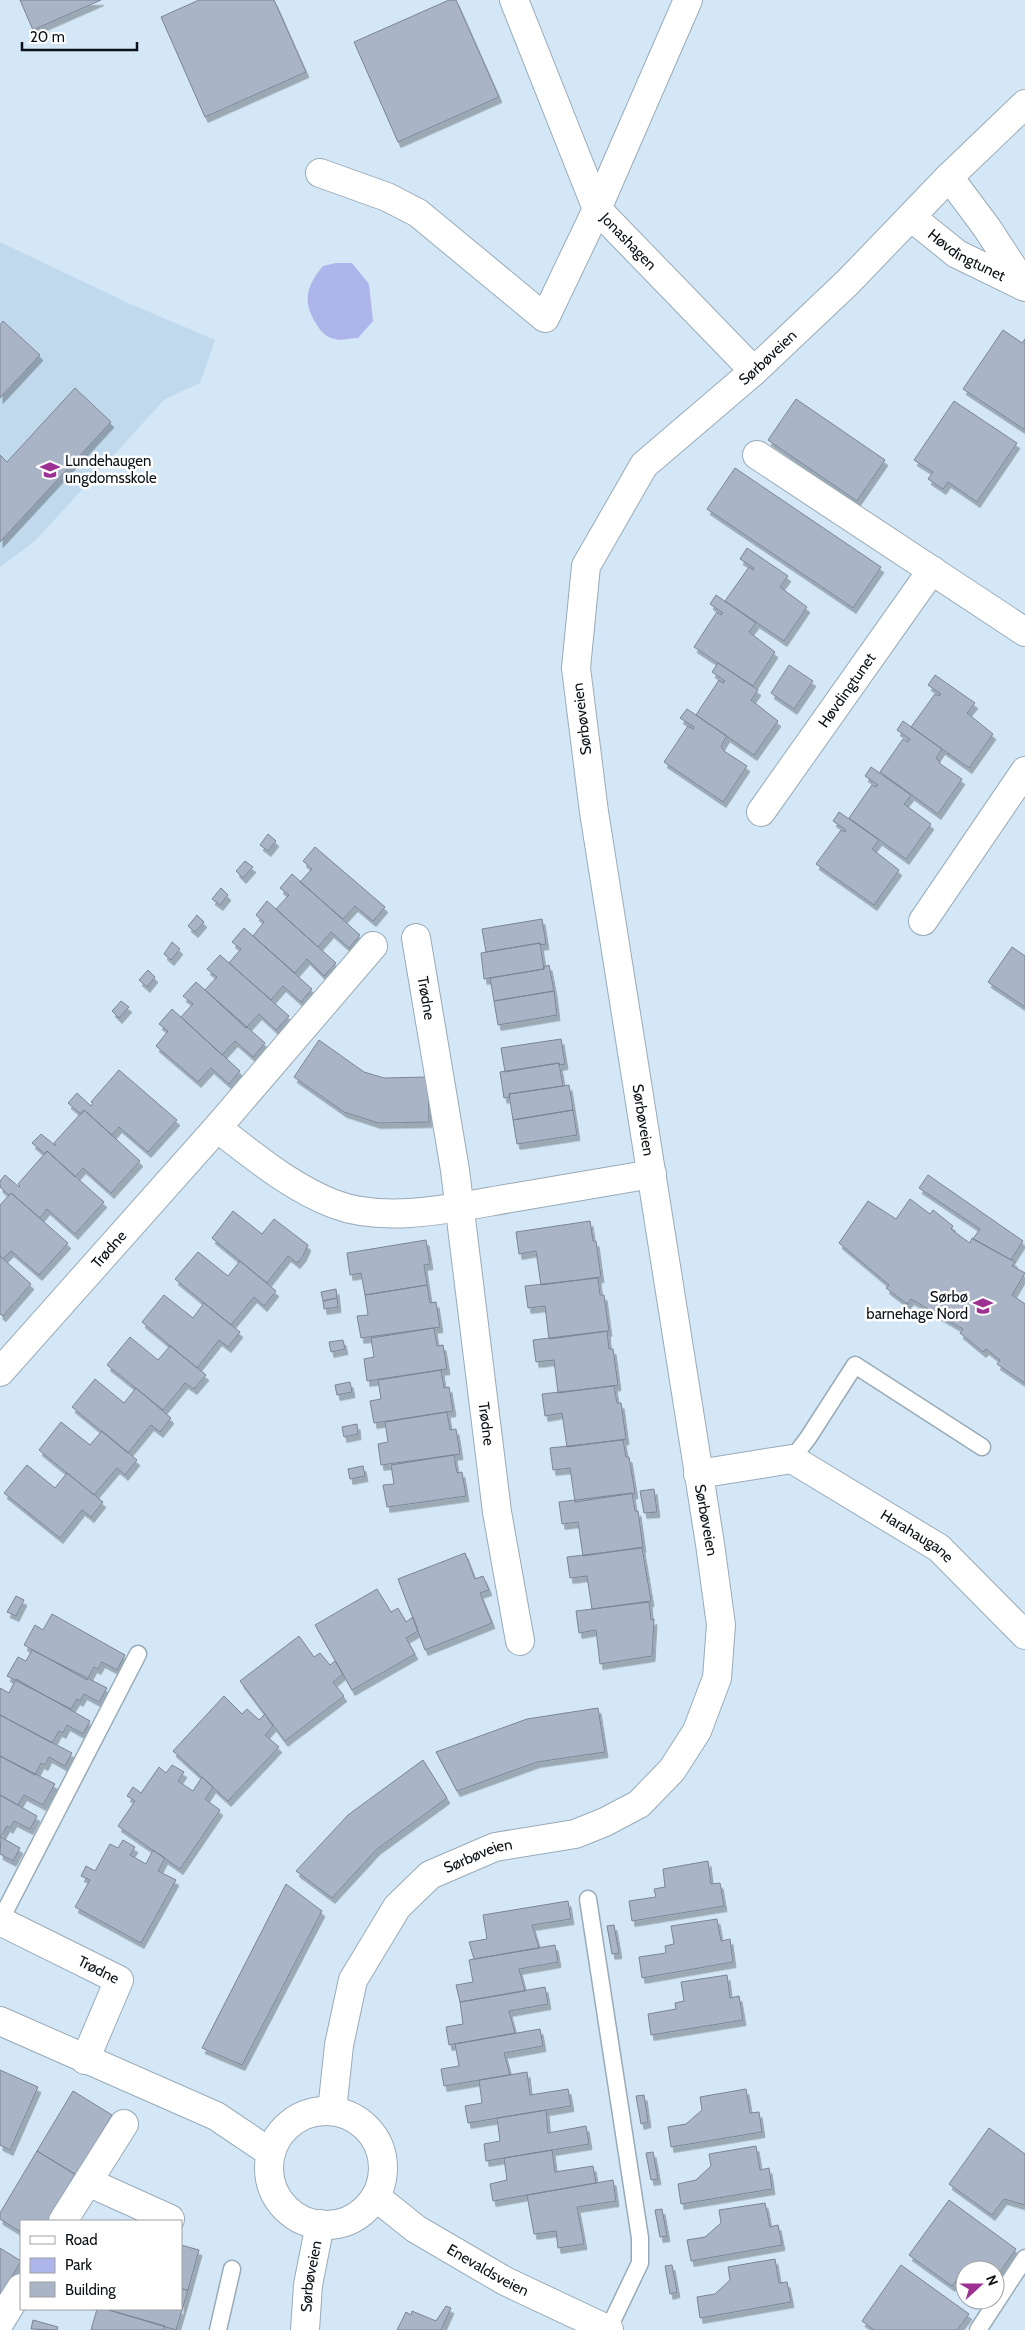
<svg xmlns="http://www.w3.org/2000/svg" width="1025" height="2330" font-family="Cabin,sans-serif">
  <defs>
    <filter id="shadow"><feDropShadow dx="3" dy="5.5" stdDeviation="0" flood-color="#0004"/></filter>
  </defs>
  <rect width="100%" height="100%" fill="#d4e7f6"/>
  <path fill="#c1d9ed" d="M0,242L126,302L215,340L200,383L165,399L35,541L0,567Z"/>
  <path fill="#aeb5ea" d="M336,263H352L369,284L373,321L358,338C351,338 341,341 335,339C327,338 320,331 317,325C302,302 306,286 323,266Z"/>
  <path fill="#a9b4c6" stroke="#7b8596" filter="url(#shadow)" d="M20,0H101L33,30Z
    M199,0H274L306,72L205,117L161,17Z
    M449,0H456L499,97L398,142L354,42Z
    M3,321L40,355L0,398V325Z
    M1003,330L1022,343L1025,339V430L963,389Z
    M75,388L111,422L0,542V455L7,462Z
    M796,399L885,460L857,501L768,440Z
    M954,401L1017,443L977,502L948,482L943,489L928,479L933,472L914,460Z
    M735,468L881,567L853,608L707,509Z
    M747,548L788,576L780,587L807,607L784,641L725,601L749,567L753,570L754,568L740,559Z
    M716,595L756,623L749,632L775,652L753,686L694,647L717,612L721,615L723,613L710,604Z
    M718,663L758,690L751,700L778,721L754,755L696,715L719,680L723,683L725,681L712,672Z
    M789,665L813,681L794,709L771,693Z
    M935,675L975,703L967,713L993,734L969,768L911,727L935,694L939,696L941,694L928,685Z
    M687,709L727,736L721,746L724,751L747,766L723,802L664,762L688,726L693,729L694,727L680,718Z
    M903,721L942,749L936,758L940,762L939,763L962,779L938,814L880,772L903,739L908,742L910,739L897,730Z
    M871,767L911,795L904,804L931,824L906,859L849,818L872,785L876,787L878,785L865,776Z
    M839,812L879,840L872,849L899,870L874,905L816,864L841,830L845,832L846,830L833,821Z
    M268,834L276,841L268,851L260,845Z
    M315,847L385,907L373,921L355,906L343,919L300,882L312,869L303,861Z
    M245,861L253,867L243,878L236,871Z
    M292,874L360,935L349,948L331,932L318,947L276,909L289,895L280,888Z
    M221,888L228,895L220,905L212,899Z
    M267,901L336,963L324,976L307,959L295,973L253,936L264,922L256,915Z
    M197,915L204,922L195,932L188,926Z
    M542,919L546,944L540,945V943L486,952L482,929Z
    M244,928L312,989L301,1002L283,986L271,1000L229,963L241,949L232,942Z
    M172,942L180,949L171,960L164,954Z
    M540,943L544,969L484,979L481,953Z
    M1012,947L1025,956V1007L988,982Z
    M220,955L289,1016L276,1030L259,1014L246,1028L205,990L217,977L207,969Z
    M549,965L554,991L494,1001L490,978L544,969V967Z
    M148,970L155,977L147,987L139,980Z
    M196,982L265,1043L253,1057L235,1041L222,1055L181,1017L193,1004L183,996Z
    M554,991L557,1015L498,1025L494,1001Z
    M121,1001L129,1007L119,1018L112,1011Z
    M172,1009L240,1071L229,1084L211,1068L198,1082L156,1046L168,1031L159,1024Z
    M561,1039L565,1064L559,1065V1063L505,1072L501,1048Z
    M319,1040L364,1072L384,1078L428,1077L429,1122L378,1123L344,1112L294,1077Z
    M559,1063L563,1086L509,1094L510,1097L504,1098L500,1072Z
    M119,1070L177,1120L148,1152L119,1127L112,1135L84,1110L81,1114L68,1103L77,1093L91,1106L93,1103L91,1102Z
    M569,1085L573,1110L513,1120L509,1094Z
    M84,1110L140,1161L111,1193L83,1168L75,1177L47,1151L45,1154L32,1143L41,1134L56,1146L54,1143Z
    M573,1110L577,1135L517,1144L513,1120Z
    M47,1151L104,1202L75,1234L47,1209L40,1218L11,1193L9,1195L0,1187V1181L5,1175L19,1187L20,1186L18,1184Z
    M928,1175L1023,1241L1011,1260L973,1239L980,1229L919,1188Z
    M11,1193L68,1243L39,1275L11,1251L3,1259L0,1256V1205Z
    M910,1199L930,1214L933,1210L953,1226L951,1229L964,1239L970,1243L972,1238L1015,1262L1012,1266L1025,1273L1012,1295L1025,1304V1383L997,1364L1000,1360L986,1349L983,1352L960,1333L963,1329L911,1299L907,1304L886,1288L889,1285L839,1243L868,1201L896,1219Z
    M233,1211L262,1234L274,1219L308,1245L303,1256L297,1263L288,1256L267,1283L212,1238Z
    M590,1221L593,1241H596L601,1277L541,1285L536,1251L519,1254L516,1232Z
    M426,1240L430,1264L424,1265L427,1285L365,1295L361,1273L350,1275L347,1253Z
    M198,1252L228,1276L240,1261L276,1291L264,1306L254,1297L231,1325L175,1279Z
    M0,1256L31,1284L3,1316L0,1314Z
    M598,1278L600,1295H604L609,1331L549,1339L545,1306L528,1308L525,1286Z
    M427,1285L430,1303L436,1302L440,1327L361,1338L357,1316L368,1315L365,1295Z
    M336,1289L337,1298L323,1301L321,1292Z
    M164,1295L193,1318L204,1303L240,1332L228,1347L219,1340L197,1368L142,1322Z
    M337,1298L338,1307L324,1309L323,1301Z
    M434,1328L437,1346L443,1345L447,1369L367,1381L364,1359L374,1357L371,1338Z
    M607,1331L609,1349H613L618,1385L558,1393L554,1360L536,1362L533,1340Z
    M130,1337L158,1360L170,1346L206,1375L194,1389L185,1383L163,1410L107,1365Z
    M343,1340L345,1349L331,1352L329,1342Z
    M441,1370L444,1388L449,1387L453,1411L374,1423L370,1401L381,1399L378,1380Z
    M95,1379L124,1403L136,1388L171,1418L160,1432L151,1425L128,1453L72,1407Z
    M350,1382L352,1392L337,1395L335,1385Z
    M614,1386L617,1403H621L626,1439L567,1447L562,1413L545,1416L542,1394Z
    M447,1412L450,1430L456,1429L460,1454L381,1465L378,1444L388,1442L385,1422Z
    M61,1422L90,1445L102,1431L137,1460L125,1475L117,1468L94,1495L39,1450Z
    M357,1424L358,1434L344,1437L342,1427Z
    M623,1440L626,1457H629L635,1493L575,1502L570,1468L553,1470L550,1448Z
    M454,1455L457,1473L462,1472L466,1496L387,1507L383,1485L394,1484L391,1465Z
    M27,1465L55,1488L67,1473L103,1502L91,1517L82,1510L60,1538L4,1493Z
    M363,1466L365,1476L350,1479L348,1469Z
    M654,1489L657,1512L644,1513L640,1491Z
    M632,1493L635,1511H638L643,1547L583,1556L578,1522L562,1524L559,1502Z
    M642,1548L651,1601L592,1609L587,1576L570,1578L567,1557Z
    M465,1553L475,1579L483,1576L489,1590L480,1593L492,1623L425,1650L398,1579Z
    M377,1589L391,1612L398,1608L406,1622L413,1617L418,1631L406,1638L415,1654L352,1690L315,1625Z
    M16,1596L24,1600L16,1616L7,1612Z
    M649,1602L651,1620L654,1619L652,1656L600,1664L596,1630L579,1633L576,1611Z
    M52,1614L125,1655L117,1670L102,1662L98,1669L94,1667L87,1680L24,1645L35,1625L43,1630Z
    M299,1636L314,1657L320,1653L330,1665L335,1661L343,1674L333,1682L344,1696L285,1741L240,1681Z
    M32,1650L107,1688L99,1702L84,1694L80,1701L77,1699L71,1709L7,1676L18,1657L26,1661Z
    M16,1679L90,1721L83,1734L67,1725L63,1733L59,1731L52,1743L0,1715V1688L9,1693Z
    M224,1696L242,1714L247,1709L259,1720L265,1714L273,1726L265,1735L279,1747L228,1801L173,1751Z
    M598,1708L605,1752L537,1762L457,1791L436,1752L527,1719Z
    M0,1715L72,1753L65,1766L49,1757L45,1765L41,1763L35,1775L0,1756Z
    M0,1756L55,1784L43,1805L24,1795L18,1805L0,1795Z
    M423,1760L447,1798L377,1849L332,1898L296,1871L348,1815Z
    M172,1765L184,1772L178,1781L193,1791L202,1777L213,1787L205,1799L220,1810L180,1869L118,1826L135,1801L127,1796L133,1787L141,1793L159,1767L166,1773Z
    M0,1795L37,1816L30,1829L14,1821L10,1828L7,1826L0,1838Z
    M1,1837L20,1848L13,1861L0,1854Z
    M123,1840L135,1847L130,1855L146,1864L153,1850L165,1858L158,1871L176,1880L141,1943L75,1907L90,1880L81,1876L86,1866L95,1871L110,1844L118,1848Z
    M708,1861L711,1884L720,1883L724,1906L632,1921L629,1901L656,1897L654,1889L665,1887L663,1869Z
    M286,1884L322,1911L242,2065L202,2048Z
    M568,1901L571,1919L532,1925L539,1948L474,1959L469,1942L487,1939L483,1915Z
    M717,1919L721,1941L730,1939L733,1962L642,1978L639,1957L666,1953L665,1946L674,1944L671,1926Z
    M614,1925L619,1953L612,1954L607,1926Z
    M555,1945L558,1962L519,1969L525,1991L460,2002L456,1985L473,1982L469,1960Z
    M727,1975L730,1998L739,1996L743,2020L651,2035L648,2014L676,2009L675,2003L684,2001L681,1982Z
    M545,1987L548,2004L509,2011L515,2033L449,2045L446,2027L463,2024L460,2002Z
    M540,2029L543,2046L504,2053L510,2075L444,2086L441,2069L459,2066L455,2044Z
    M0,2070L38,2087L10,2150L0,2145Z
    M527,2072L530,2095L568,2089L571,2106L468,2123L465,2106L482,2103L479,2080Z
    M746,2089L750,2113L759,2112L762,2132L671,2147L668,2127L686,2124L702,2110L700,2097Z
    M73,2091L112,2115L76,2175L37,2151Z
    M644,2095L648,2122L641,2124L636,2096Z
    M546,2110L548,2133L586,2126L589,2144L486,2161L484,2144L500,2141L497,2118Z
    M989,2128L1025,2154V2205L1004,2199L992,2215L949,2184Z
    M756,2146L760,2170L769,2168L772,2189L681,2204L678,2184L696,2180L711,2166L709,2154Z
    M552,2150L555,2172L593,2166L596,2183L493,2201L490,2184L507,2180L504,2158Z
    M37,2151L75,2174L47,2221H21V2232L0,2219V2213Z
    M653,2152L658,2179L651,2180L646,2153Z
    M613,2180L616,2201L577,2207L584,2244L558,2248L556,2231L534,2234L527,2195Z
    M949,2200L1016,2249L997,2276L995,2270L965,2269L952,2286L909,2255Z
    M765,2203L770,2227L778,2225L782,2245L691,2261L687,2240L705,2237L721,2223L719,2210Z
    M662,2209L667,2236L660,2237L655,2210Z
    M181,2245L199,2250L188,2290L181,2289Z
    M0,2248L21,2261L0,2296Z
    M775,2259L779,2283L787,2282L791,2302L700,2318L697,2297L715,2294L730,2280L728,2267Z
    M672,2265L677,2292L670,2294L665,2266Z
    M901,2265L969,2314L957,2330H874L862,2321Z
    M181,2289L188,2290L176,2330L109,2310L110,2309H181Z
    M446,2306L451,2308L441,2330H397L406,2312L411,2315L412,2311L436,2321Z
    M97,2309H110L109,2310L165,2326L163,2330H91Z
    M33,2320L58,2327L57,2330L31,2329Z"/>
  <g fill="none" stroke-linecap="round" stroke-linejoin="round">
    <defs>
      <path id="lane" d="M792,1459L808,1438L855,1365L982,1447
        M588,1899L640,2238V2263L608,2330
        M0,1921L138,1654
        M218,2330L232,2269
        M978,2330L1025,2258"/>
      <g id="street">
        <path id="s1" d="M514,0L597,209L754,371"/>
        <path d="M320,173L387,197L418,213L545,318L597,209L688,0"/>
        <path d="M949,177L987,228L1025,286"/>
        <path id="s2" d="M911,217L957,254L1025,287"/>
        <path d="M757,455L1025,632"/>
        <path id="s3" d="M761,812L932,570"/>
        <path d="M923,921L1025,771"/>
        <path id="s4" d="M416,938L455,1170L497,1512L520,1641"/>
        <path d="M217,1128C254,1156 290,1187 334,1204C388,1225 461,1206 517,1197C562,1189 607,1182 652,1174"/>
        <path id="s5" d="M0,1372L217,1128L373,946"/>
        <path id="s6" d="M698,1474L792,1459L939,1548L1025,1635"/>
        <path id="s7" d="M0,1921L119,1980L85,2060"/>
        <path d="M0,2021L216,2116L271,2153"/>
        <path id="s8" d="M332,2111L339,2045L353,1980L397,1907L430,1875L495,1847L575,1834L605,1822L639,1804L672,1770L697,1731L717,1678L721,1625L710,1544L594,812L576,668L586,566L644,465L754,371L848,282L949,177L1025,104"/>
        <circle cx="326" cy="2168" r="57"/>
        <path d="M88,2182L170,2219"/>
        <path id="s9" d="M376,2197L416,2229L505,2281L609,2330"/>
        <path d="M63,2221L124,2124"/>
        <path d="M0,2322L21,2288"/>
        <path id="s10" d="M305,2330L308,2285L320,2224"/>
      </g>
    </defs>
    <use href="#lane" stroke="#99abb9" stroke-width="19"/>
    <use href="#street" stroke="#99abb9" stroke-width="30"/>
    <use href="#lane" stroke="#fff" stroke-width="16"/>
    <use href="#street" stroke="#fff" stroke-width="28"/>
  </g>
  <defs>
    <symbol id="school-bare" viewBox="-9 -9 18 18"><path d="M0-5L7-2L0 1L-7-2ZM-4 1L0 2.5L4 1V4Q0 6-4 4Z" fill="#9d3192" stroke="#fff" stroke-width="2.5" paint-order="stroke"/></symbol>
  </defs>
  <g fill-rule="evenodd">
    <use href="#school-bare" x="36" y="456" width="28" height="28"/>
    <use href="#school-bare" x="969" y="1292" width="28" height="28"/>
  </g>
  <g text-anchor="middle" stroke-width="5" stroke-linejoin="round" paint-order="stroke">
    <g font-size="15" fill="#0b1116" stroke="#fff">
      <text dy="5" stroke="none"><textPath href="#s1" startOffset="270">Jonashagen</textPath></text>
      <text dy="5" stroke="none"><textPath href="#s2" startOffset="68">Høvdingtunet</textPath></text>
      <text dy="5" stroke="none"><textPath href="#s8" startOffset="2041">Sørbøveien</textPath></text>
      <text dy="5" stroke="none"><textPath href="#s3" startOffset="149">Høvdingtunet</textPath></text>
      <text transform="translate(582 719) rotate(-97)" y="5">Sørbøveien</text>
      <text dy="5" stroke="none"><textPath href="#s4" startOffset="61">Trødne</textPath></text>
      <text transform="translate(643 1120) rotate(81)" y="5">Sørbøveien</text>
      <text dy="5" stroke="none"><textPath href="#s5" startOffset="164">Trødne</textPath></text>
      <text dy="5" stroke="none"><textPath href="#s4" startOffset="491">Trødne</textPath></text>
      <text transform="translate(706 1520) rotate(80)" y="5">Sørbøveien</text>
      <text dy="5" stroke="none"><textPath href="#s6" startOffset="242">Harahaugane</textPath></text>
      <text dy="5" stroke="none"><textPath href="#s8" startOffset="316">Sørbøveien</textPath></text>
      <text dy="5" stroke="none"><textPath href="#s7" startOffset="110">Trødne</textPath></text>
      <text dy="5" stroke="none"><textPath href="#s9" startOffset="134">Enevaldsveien</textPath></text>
      <text dy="5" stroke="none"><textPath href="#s10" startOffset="54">Sørbøveien</textPath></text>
    </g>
    <g font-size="15" fill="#0b1116" stroke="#fff" text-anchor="start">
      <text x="65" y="466">Lundehaugen<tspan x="65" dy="17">ungdomsskole</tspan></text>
      <text x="968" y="1302" text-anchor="end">Sørbø<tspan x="968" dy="17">barnehage Nord</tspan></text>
    </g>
  </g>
  <rect x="20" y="2220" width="162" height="90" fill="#ffffff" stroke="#9da0a2"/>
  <rect x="30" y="2236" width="25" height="8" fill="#ffffff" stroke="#9da0a2"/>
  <text x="65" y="2245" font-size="15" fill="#0b1116">Road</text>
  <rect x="30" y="2258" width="25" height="15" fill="#aeb5ea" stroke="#9da0a2"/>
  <text x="65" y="2270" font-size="15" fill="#0b1116">Park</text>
  <rect x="30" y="2282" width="25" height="15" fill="#a9b4c6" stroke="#9da0a2"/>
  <text x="65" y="2295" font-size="15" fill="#0b1116">Building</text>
  <g transform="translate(980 2285) rotate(69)"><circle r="24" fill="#ffffff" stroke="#9da0a2"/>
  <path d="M0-4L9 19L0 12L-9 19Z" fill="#9d3192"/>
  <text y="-8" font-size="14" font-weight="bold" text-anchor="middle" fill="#0b1116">N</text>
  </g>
  <path d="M22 42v8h115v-8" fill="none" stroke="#0b1116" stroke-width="2.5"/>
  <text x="30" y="42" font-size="15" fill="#0b1116" stroke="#ffffff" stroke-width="4" paint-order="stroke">20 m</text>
</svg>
